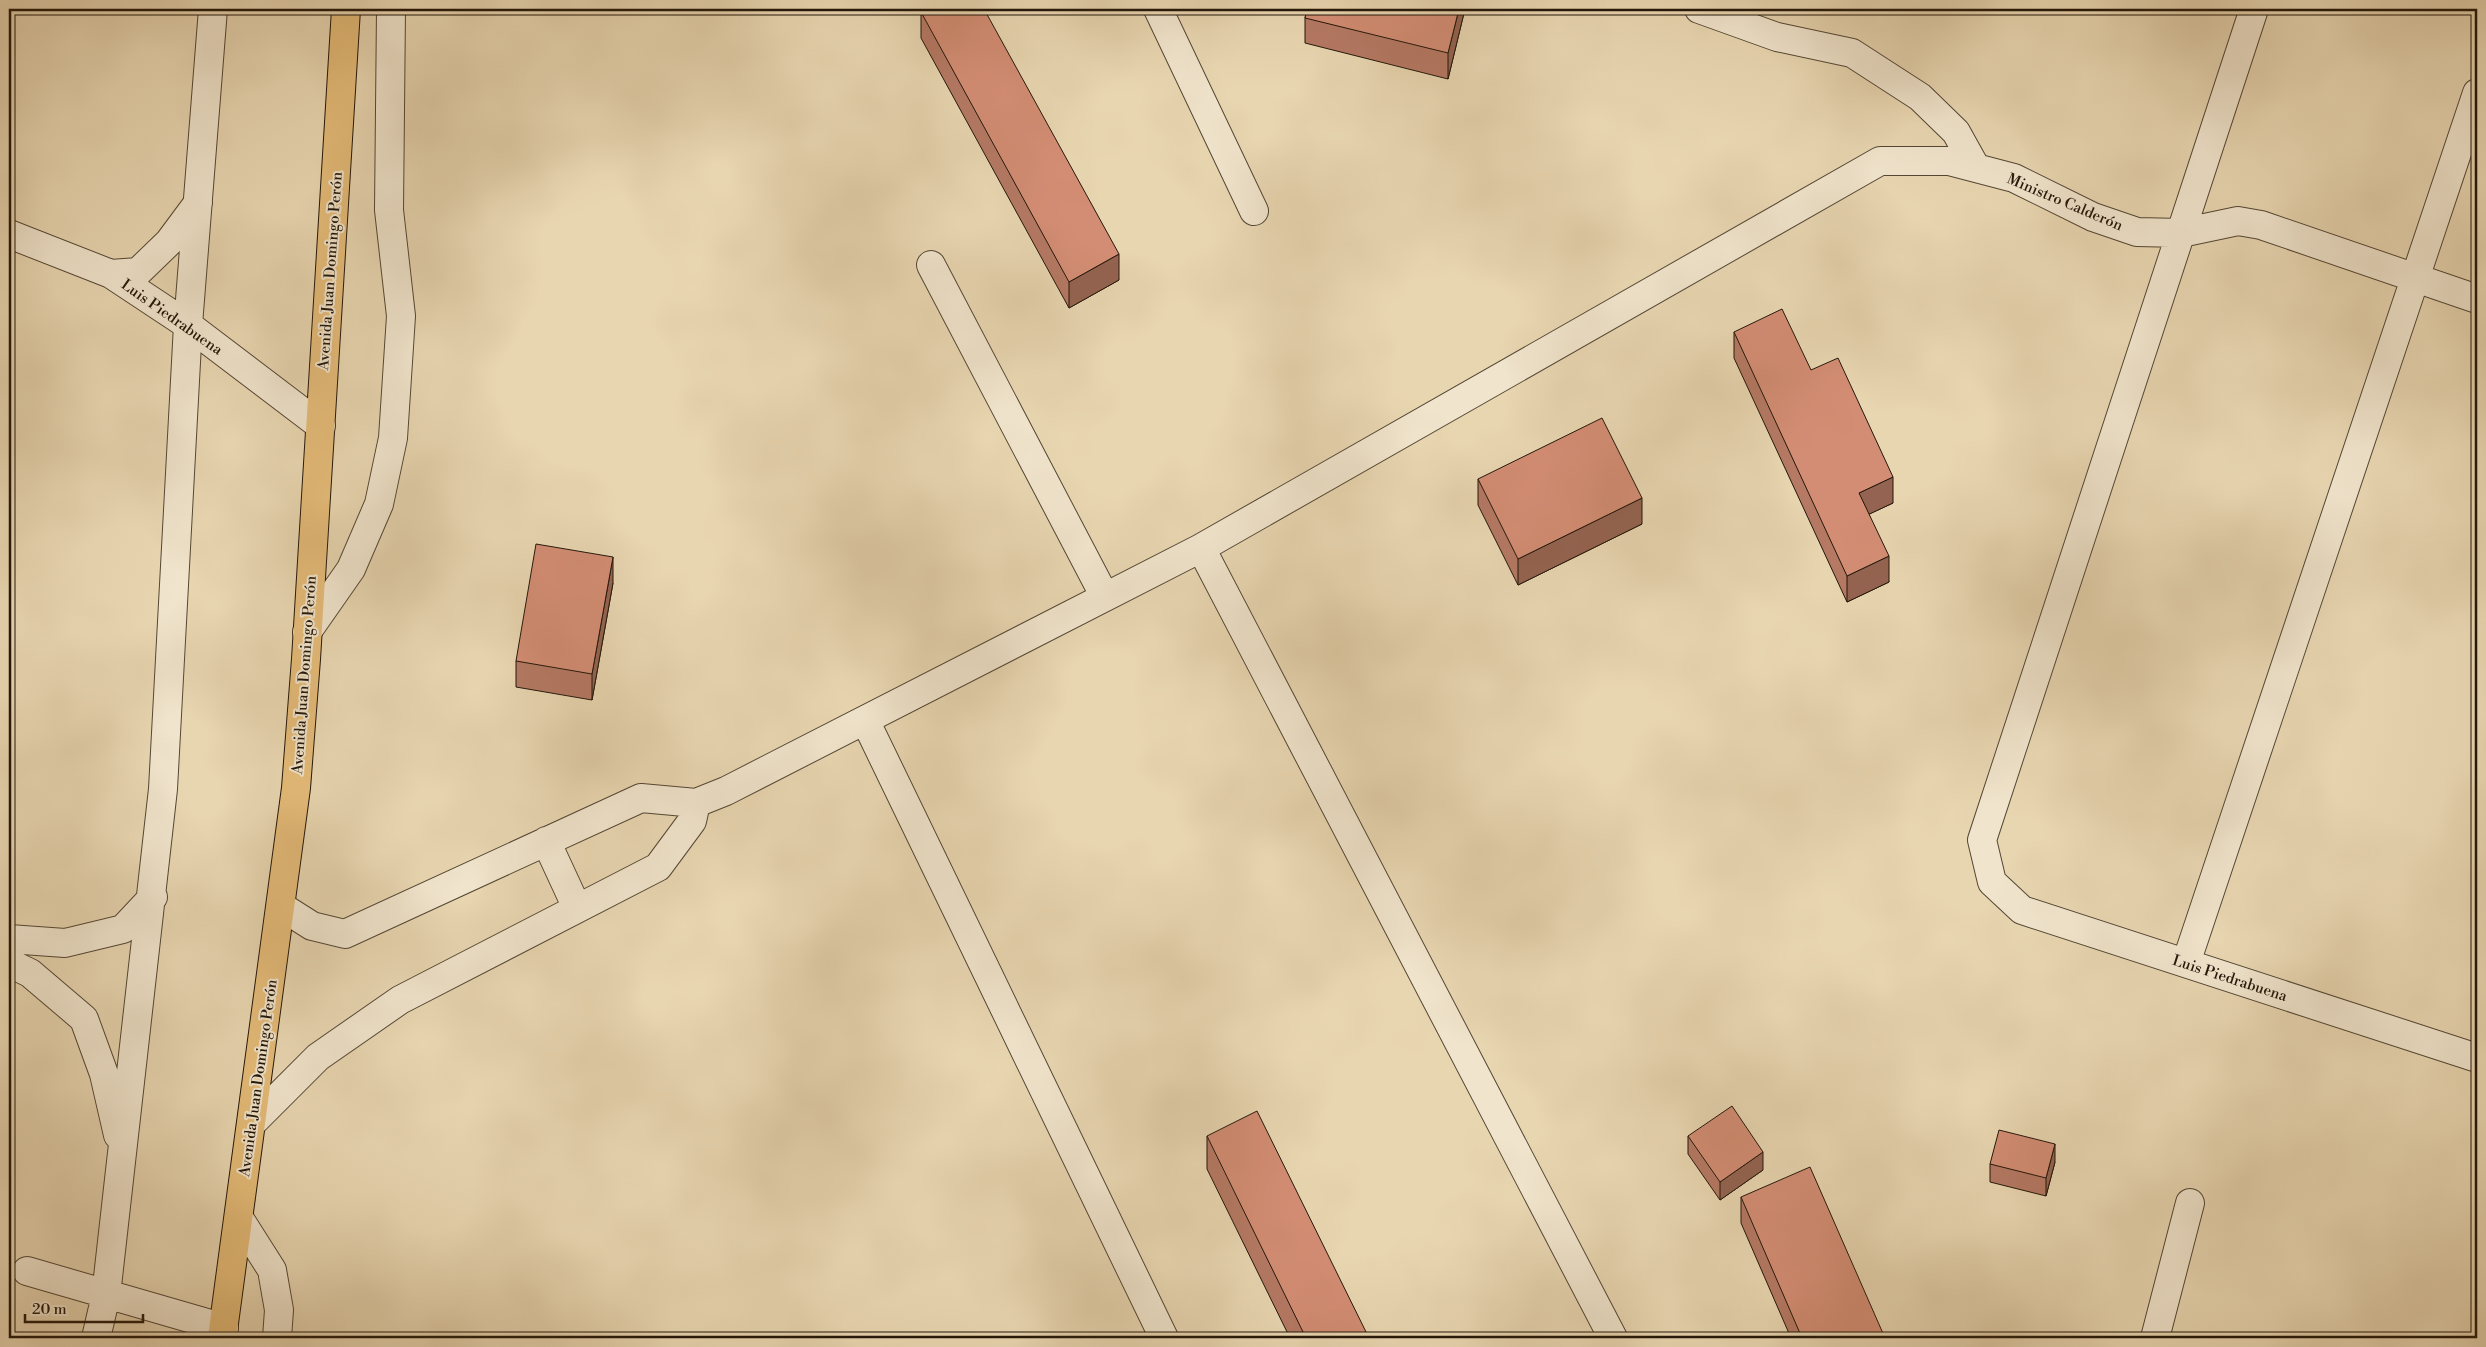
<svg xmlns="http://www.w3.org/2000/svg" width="2486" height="1347" font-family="'Libre Bodoni',serif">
  <rect width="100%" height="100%" fill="#e8d6b1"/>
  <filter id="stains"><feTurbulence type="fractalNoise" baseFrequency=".004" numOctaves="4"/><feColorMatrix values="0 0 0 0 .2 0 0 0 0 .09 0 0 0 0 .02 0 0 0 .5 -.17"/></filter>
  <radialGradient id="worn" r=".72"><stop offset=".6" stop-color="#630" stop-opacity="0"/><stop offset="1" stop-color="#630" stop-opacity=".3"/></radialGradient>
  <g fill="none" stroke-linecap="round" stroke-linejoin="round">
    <defs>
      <path id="minor" d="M1158,9L1254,211
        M1699,9L1777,37L1852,53L1920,97L1956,132L1976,168
        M2254,9L1982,840L1992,882L2022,910L2477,1058
        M9,234L111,274L188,325L321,426
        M931,265L1105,597
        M111,274L138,272L169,242L198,203
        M1201,548L1613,1338
        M307,632L351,569L379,504L393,438L401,316L389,210L391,9
        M865,720L1164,1338
        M546,841L577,908
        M282,907L312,926L345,934L641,798L696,803L726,791L1201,548L1880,161H1949L2014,178L2093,217L2137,232L2181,233L2238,221L2261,225L2477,299
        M9,939L65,943L123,929L153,897
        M9,963L30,973L84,1019L104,1074L118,1135
        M2186,963L2477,93
        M252,1123L318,1057L400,1000L658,867L692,821L696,803
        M239,1218L272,1270L279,1310L277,1338
        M27,1271L224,1328
        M96,1338L106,1295L163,789L188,325L213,9
        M2155,1338L2190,1203"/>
      <path id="major" d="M222,1338L296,788L306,659L346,9"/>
    </defs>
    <use href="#minor" stroke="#544734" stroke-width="30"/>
    <use href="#major" stroke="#23170a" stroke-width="30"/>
    <use href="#minor" stroke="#f0e4cc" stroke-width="28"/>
    <use href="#major" stroke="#e4bb78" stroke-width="28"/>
  </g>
  <path fill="#b57964" stroke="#23170a" d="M1307,9H1465L1448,79L1305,43V18Z
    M921,12L1119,280L1069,308L921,38Z
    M1734,332L1811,370L1893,503L1869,514L1889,582L1847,602L1734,358Z
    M1478,479L1642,524L1518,585L1478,505Z
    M613,583L592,700L516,687V661Z
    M1207,1136L1369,1338H1290L1207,1169Z
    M1688,1136L1763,1170L1720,1200L1688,1154Z
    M2055,1162L2046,1196L1990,1182V1164Z
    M1741,1197L1885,1338H1791L1741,1223Z"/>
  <path fill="#946351" stroke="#23170a" d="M1459,9H1465L1448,79V53Z
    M1119,254V280L1069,308V282Z
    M1893,477V503L1859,519V493Z
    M1642,498V524L1518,585V559Z
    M1889,556V582L1847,602V576Z
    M613,557V583L592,700V674Z
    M2055,1144V1162L2046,1196V1178Z
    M1763,1152V1170L1720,1200V1182Z"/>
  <path fill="#d38d74" stroke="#23170a" d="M928,9H984L1119,254L1069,282L921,12Z
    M1307,9H1459L1448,53L1305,18Z
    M1782,309L1811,370L1838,358L1893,477L1859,493L1889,556L1847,576L1734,332Z
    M1602,418L1642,498L1518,559L1478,479Z
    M536,544L613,557L592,674L516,661Z
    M1732,1106L1763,1152L1720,1182L1688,1136Z
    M1257,1111L1369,1338H1306L1207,1136Z
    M1999,1130L2055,1144L2046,1178L1990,1164Z
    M1810,1167L1885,1338H1802L1741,1197Z"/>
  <g text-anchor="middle" stroke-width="4" stroke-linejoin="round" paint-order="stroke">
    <g font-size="15" fill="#23170a" stroke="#f0e4cc">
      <text transform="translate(2065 202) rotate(23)" y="5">Ministro Calderón</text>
      <text transform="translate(330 271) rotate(-86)" y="5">Avenida Juan Domingo Perón</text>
      <text transform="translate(172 317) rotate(35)" y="5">Luis Piedrabuena</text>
      <text transform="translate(304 675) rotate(-86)" y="5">Avenida Juan Domingo Perón</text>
      <text transform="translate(2230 978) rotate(18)" y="5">Luis Piedrabuena</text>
      <text transform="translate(258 1078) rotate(-82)" y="5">Avenida Juan Domingo Perón</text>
    </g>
  </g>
  <rect width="2486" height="1347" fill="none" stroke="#e8d6b1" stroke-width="30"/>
  <rect x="10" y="10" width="2466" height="1327" fill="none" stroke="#23170a" stroke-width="2.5"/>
  <rect x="15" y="15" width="2456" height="1317" fill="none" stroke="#23170a"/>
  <path d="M25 1314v8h118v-8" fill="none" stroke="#23170a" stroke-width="2.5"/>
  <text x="32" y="1314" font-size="15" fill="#23170a" stroke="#f0e4cc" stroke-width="4" paint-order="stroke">20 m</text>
  <rect width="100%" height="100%" filter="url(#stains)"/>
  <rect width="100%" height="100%" fill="url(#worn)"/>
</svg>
